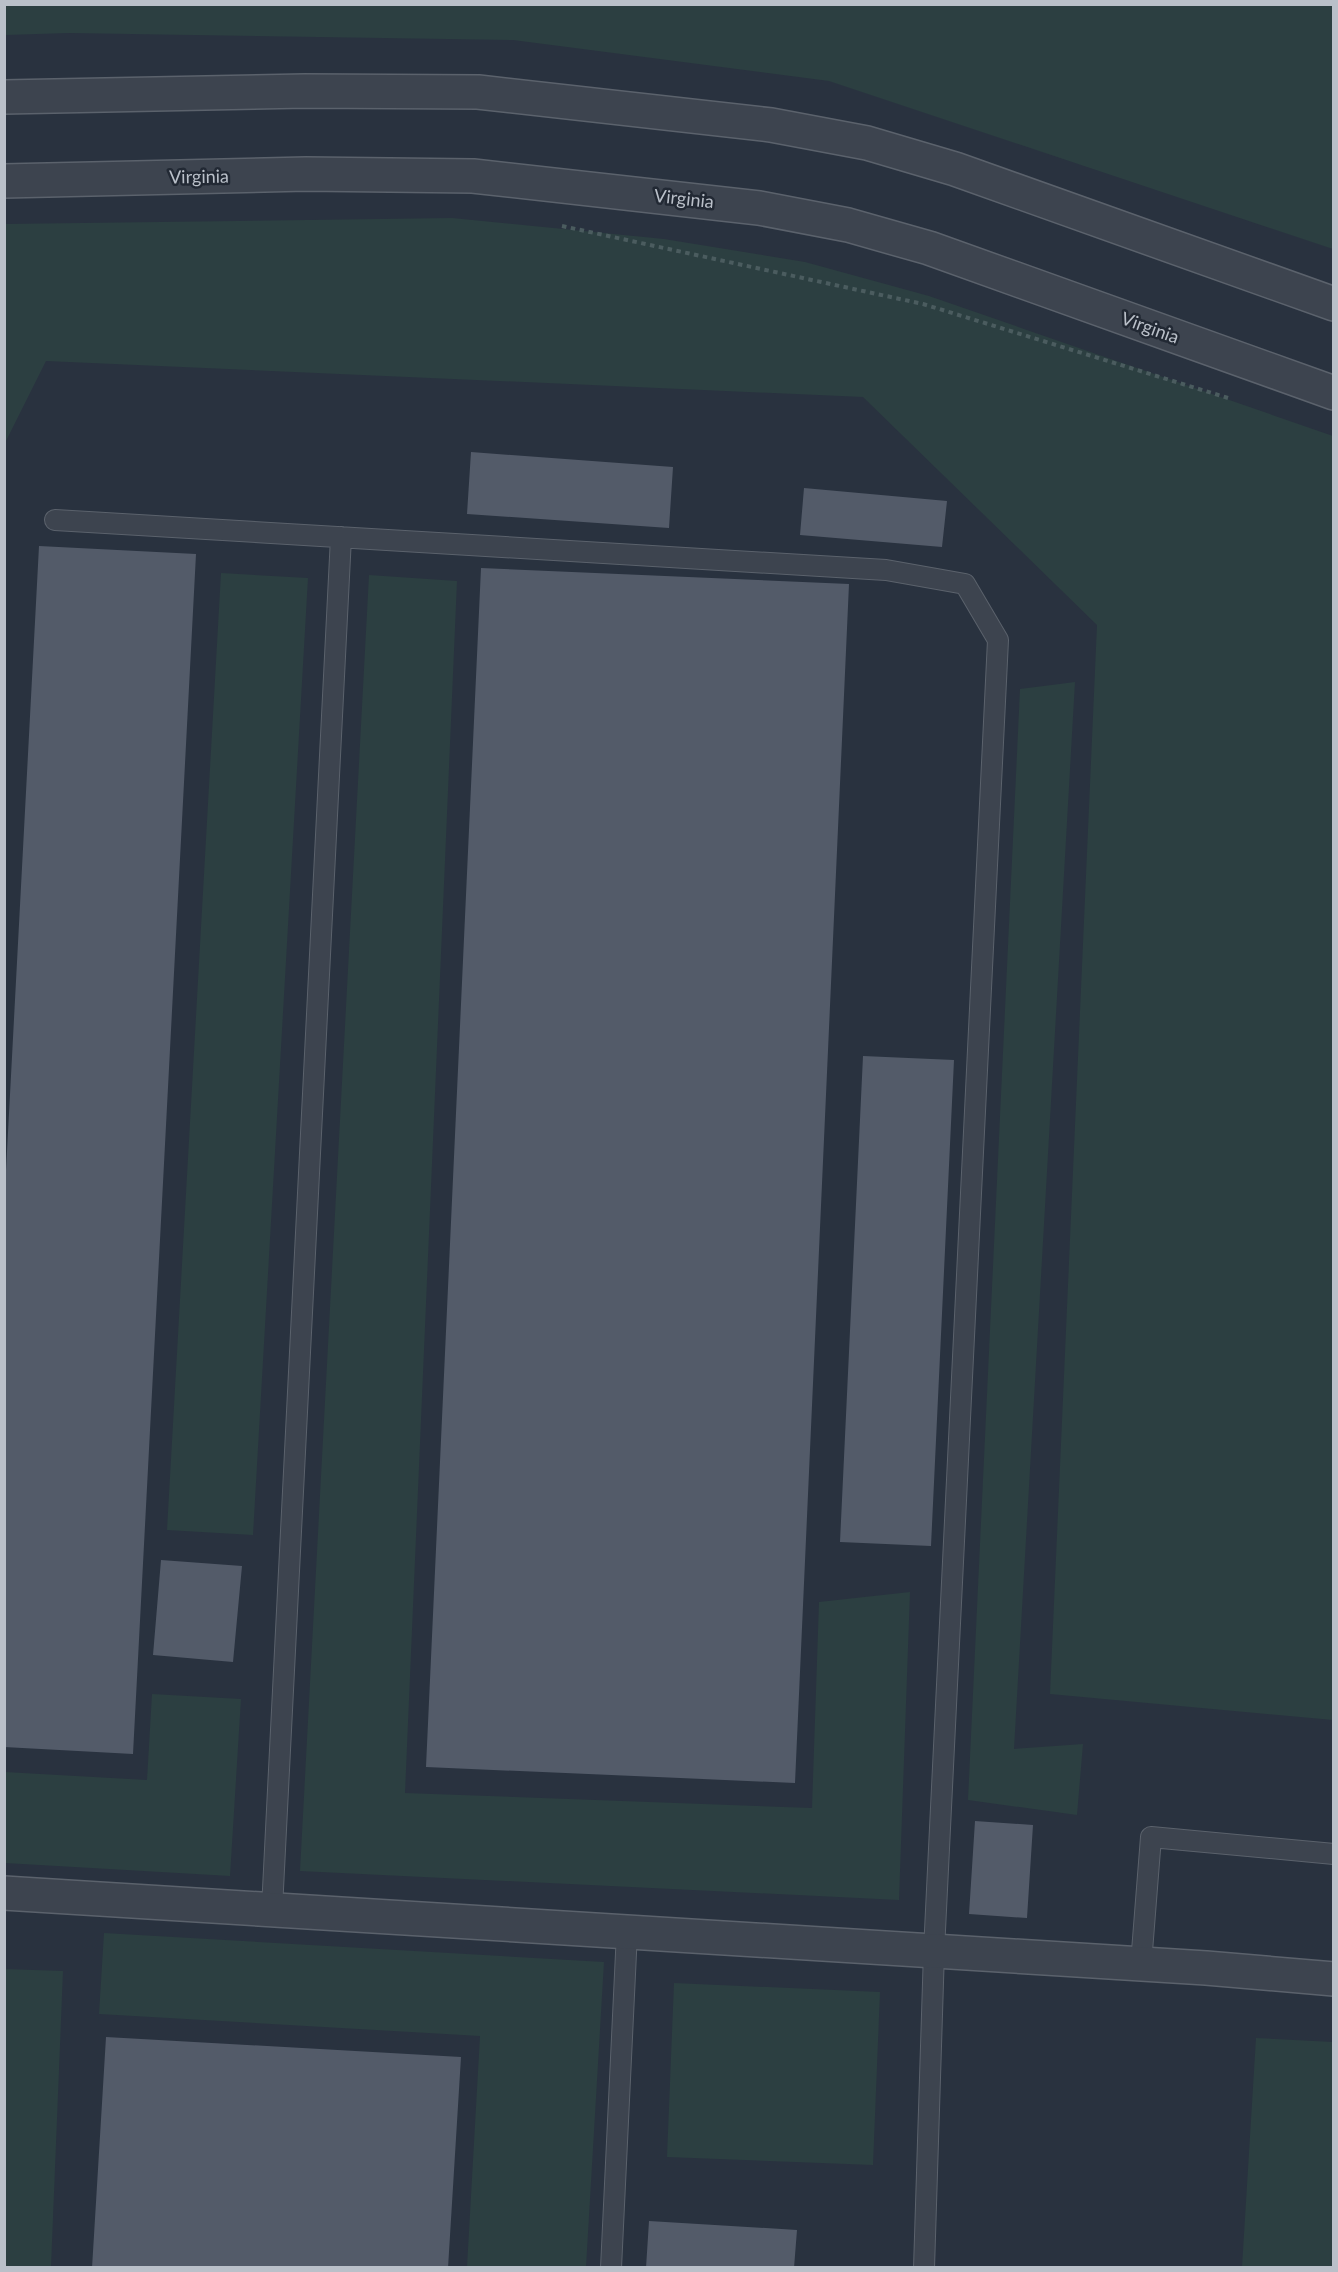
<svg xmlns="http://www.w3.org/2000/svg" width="1338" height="2272" font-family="Lato,sans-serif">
  <rect width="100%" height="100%" fill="#29323f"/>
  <path fill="#2c3f41" d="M4,5H1333V249L829,81L513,40L68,33L5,35Z
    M452,218L664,239L805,262L929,296L1333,436V1720L1050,1694L1097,625L863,397L46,361L5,443V224Z
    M221,573L308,578L253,1535L167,1530Z
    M369,575L457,581L405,1793L812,1808L819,1602L910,1592L899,1900L300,1871Z
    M1075,682L1014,1749L1083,1744L1077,1815L968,1800L1020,689Z
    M152,1694L241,1699L230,1876L5,1863V1772L147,1780Z
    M104,1933L604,1962L586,2267H467L480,2036L99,2014Z
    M5,1969L63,1971L51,2267H5Z
    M674,1983L880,1992L873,2165L667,2157Z
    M1256,2038L1333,2042V2267H1242Z"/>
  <path fill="#535b69" d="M471,452L673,467L669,528L467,514Z
    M804,488L947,501L942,547L800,535Z
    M39,546L196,554L133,1754L4,1747V1208Z
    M481,568L849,584L795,1783L426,1767Z
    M863,1056L954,1060L931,1546L840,1542Z
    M161,1560L242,1566L233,1662L153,1655Z
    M975,1821L1033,1825L1027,1918L969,1914Z
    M106,2037L461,2057L448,2268H92Z
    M649,2221L797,2230L794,2268H646Z"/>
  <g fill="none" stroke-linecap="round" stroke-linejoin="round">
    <defs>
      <path id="service" d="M55,520L886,570L965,584L998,640L934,1951L924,2268
        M272,1909L341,537
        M1141,1964L1151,1837L1334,1854
        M611,2268L627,1932"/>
      <path id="minor" d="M4,97L305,91L478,92L771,125L867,143L955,169L1334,304
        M4,181L306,174L473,176L759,208L848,225L929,248L1334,393
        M4,1893L1206,1968L1334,1979"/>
    </defs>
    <use href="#service" stroke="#5b626c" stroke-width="22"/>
    <use href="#minor" stroke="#5b626c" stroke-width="36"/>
    <path stroke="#4b5c5f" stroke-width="4" stroke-dasharray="4.5 4.5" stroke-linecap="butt" d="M562,226L923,304L1228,398"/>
    <use href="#service" stroke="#3d444f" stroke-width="20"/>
    <use href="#minor" stroke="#3d444f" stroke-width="33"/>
  </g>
  <g text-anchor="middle" stroke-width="5" stroke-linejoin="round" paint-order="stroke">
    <g font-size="18" fill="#bac0c9" stroke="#222934">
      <text transform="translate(199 177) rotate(-1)" y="6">Virginia</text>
      <text transform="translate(684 199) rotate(6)" y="6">Virginia</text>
      <text transform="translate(1150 328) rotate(20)" y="6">Virginia</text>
    </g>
  </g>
  <rect width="1338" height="2272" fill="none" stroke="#bac0c9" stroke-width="12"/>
</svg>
